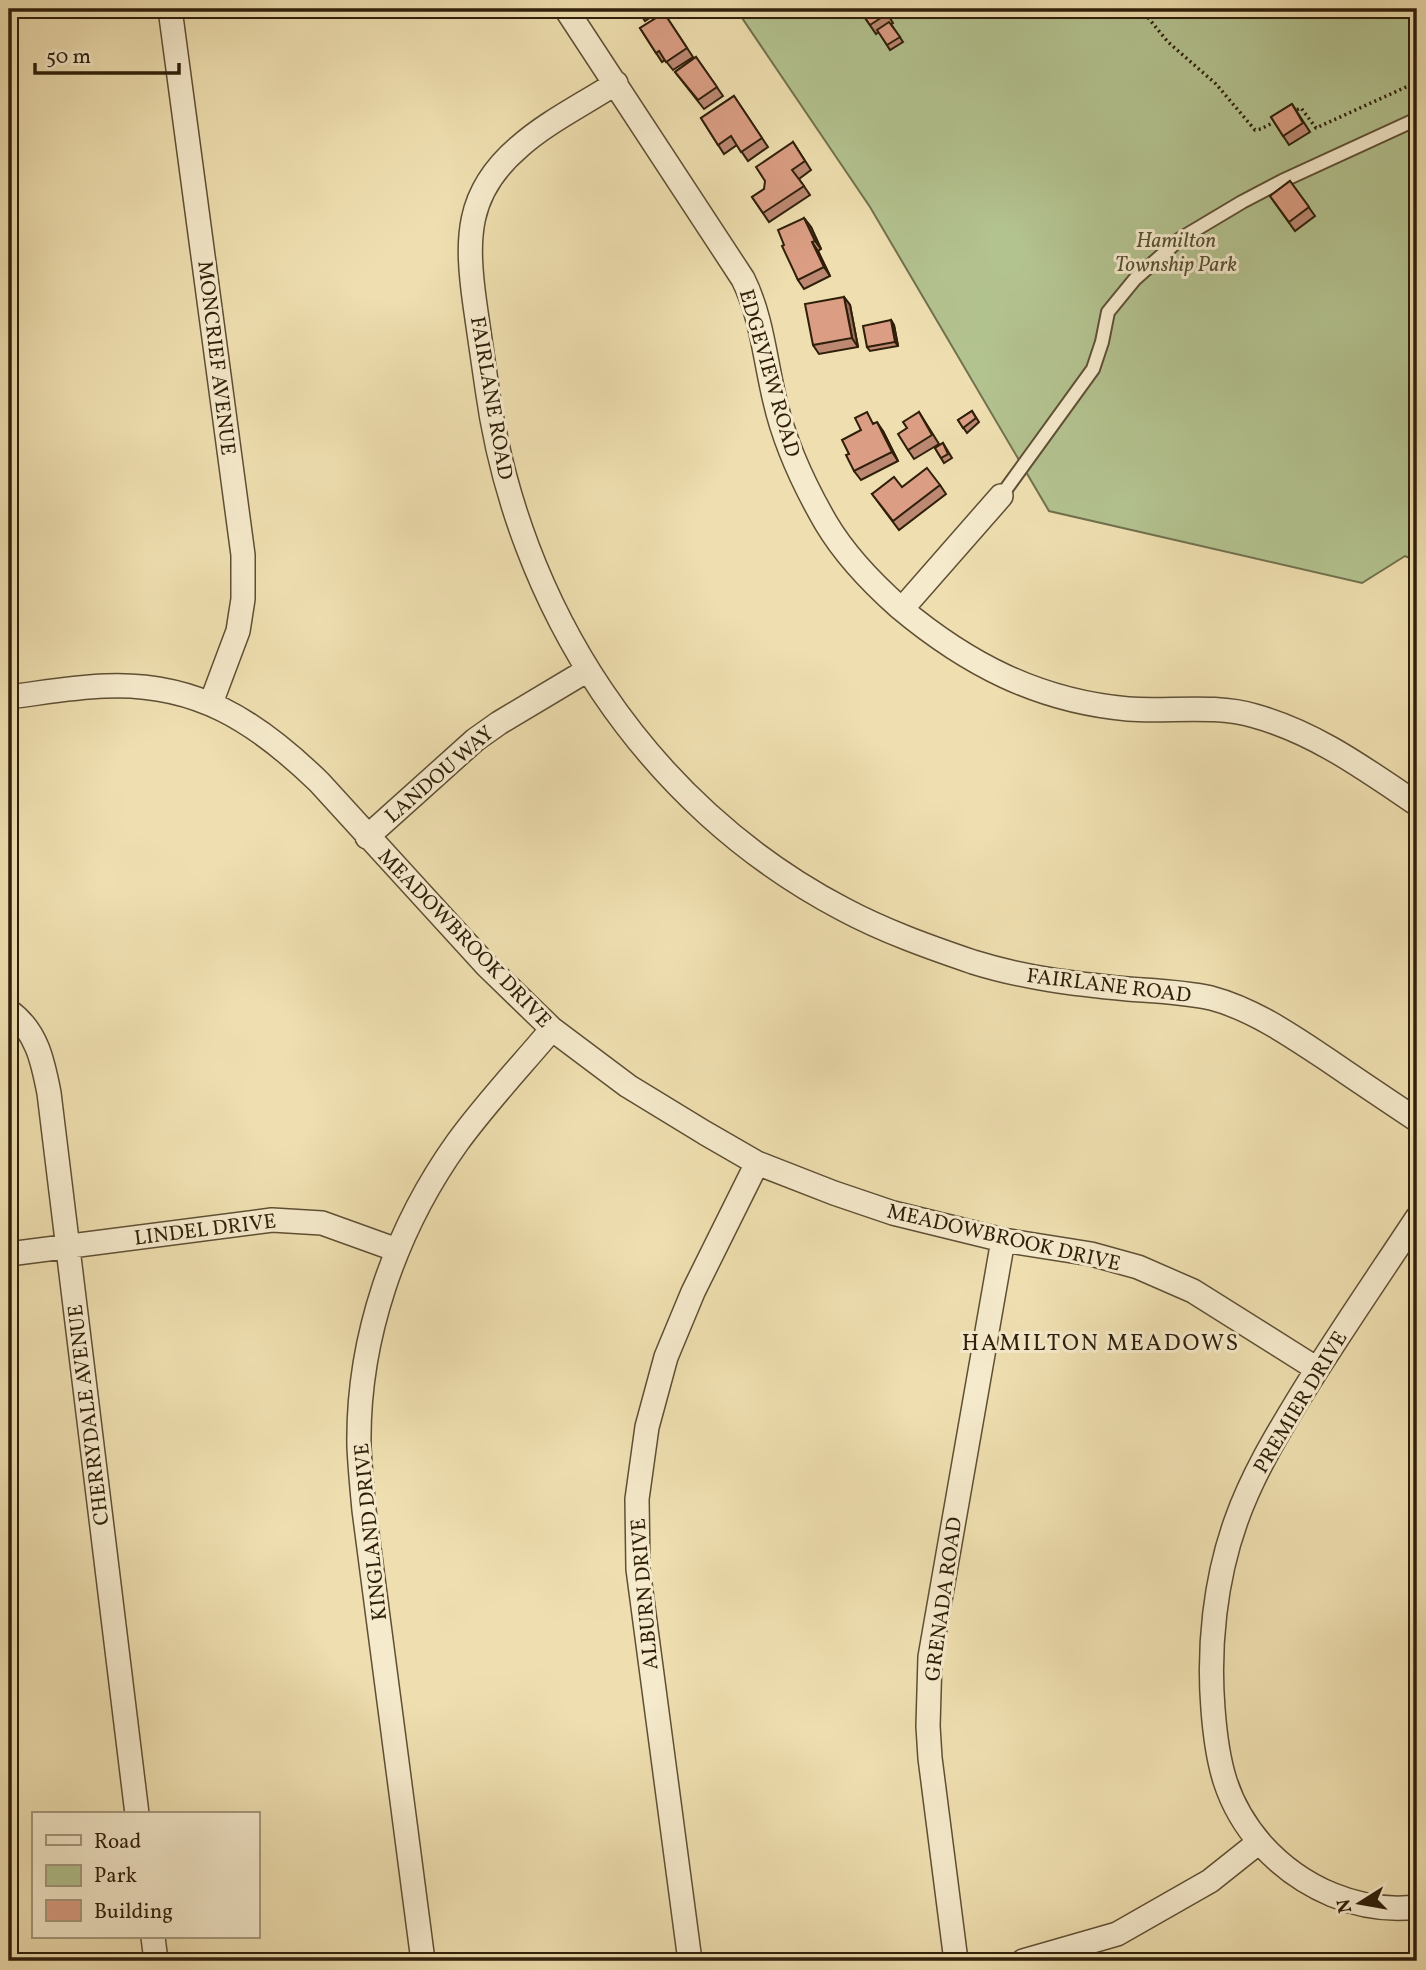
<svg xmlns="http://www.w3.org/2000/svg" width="1426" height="1970" font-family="Vollkorn,serif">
  <rect width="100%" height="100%" fill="#efdfb0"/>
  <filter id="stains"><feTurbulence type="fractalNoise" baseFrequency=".00286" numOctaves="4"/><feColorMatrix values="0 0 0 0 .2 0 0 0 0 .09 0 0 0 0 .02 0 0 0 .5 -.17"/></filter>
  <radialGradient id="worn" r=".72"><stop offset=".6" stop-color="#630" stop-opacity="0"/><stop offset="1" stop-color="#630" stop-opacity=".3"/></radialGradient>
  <path fill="#b3c390" stroke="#71714d" stroke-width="2" d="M736,9H1417V561L1405,556L1362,583L1049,511L870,207Z"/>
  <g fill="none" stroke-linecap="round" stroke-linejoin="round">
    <defs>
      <path id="lane" d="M1001,496L1093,369L1102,342L1108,312L1135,279L1180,239L1242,202L1282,181L1417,119"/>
      <path id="street" d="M170,9L243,555V599L238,631L211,703
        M566,9L743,279C762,317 765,360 775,401C785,445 804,485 826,523C845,555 872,583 899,607C967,664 1038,701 1128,709C1170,712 1214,704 1255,716C1316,733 1365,769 1417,804
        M616,83C584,104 547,122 519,147C465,193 466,240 475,305C479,333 483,360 487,388C517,606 645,805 843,909C884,931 929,947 973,962C1024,978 1075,984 1128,989C1155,991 1184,992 1211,998C1253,1009 1292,1036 1328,1060C1357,1080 1387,1100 1417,1120
        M902,609L1001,496
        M9,697C41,693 73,687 105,686C196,682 256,721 319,782L487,966L552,1029L628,1086L705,1133L757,1163L834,1193L893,1213L1003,1240L1091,1254L1138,1267L1193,1291L1317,1369
        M367,837L475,740L499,723L586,671
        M9,1011C37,1031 43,1062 49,1093L137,1814
        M1417,1218C1378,1277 1338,1335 1301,1395C1276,1436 1252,1476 1236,1521C1215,1580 1208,1647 1213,1709C1217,1762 1225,1803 1262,1845C1301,1888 1359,1914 1417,1907
        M9,1254L272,1220L322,1223L397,1250
        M153,1937L156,1961
        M423,1961L364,1510C362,1489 360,1468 359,1447C357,1339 395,1230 457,1143C486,1103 520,1067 552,1029
        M690,1961L638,1569L637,1499L647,1427L666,1357L693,1292L757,1163
        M956,1961L930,1758L928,1726L930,1657L1003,1240
        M1023,1961L1117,1934L1210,1881L1259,1842"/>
    </defs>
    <use href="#lane" stroke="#5f4f34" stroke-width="16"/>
    <use href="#street" stroke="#5f4f34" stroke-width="26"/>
    <path stroke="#2f1f0a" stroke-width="3.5" stroke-dasharray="2 3.5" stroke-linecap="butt" d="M1141,9L1168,42L1216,84L1255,130L1261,129L1276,121
      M1292,112L1301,108L1316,128L1417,82"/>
    <use href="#lane" stroke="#f5eacc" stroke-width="12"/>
    <use href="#street" stroke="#f5eacc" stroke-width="23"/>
  </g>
  <path fill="#bc8872" stroke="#2f1f0a" stroke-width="2" d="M637,9H663L645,21Z
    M859,9H896L899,12L890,18L893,23L891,24L903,42L890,50L879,32L876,34Z
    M664,13L693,57L673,70L665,60L662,62L640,28Z
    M696,57L723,96L704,109L675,72Z
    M734,96L768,147L748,161L737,145L724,154L701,118Z
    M1292,104L1310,132L1289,145L1271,117Z
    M793,142L811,170L799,179L810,195L769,222L752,197L764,189Z
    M1290,181L1315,216L1295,231L1270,196Z
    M804,218L811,227L821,249L818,251L830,276L804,289L798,280L784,245Z
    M844,297L850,305L858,347L819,354L813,345Z
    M891,320L894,325L898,346L870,351L867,347Z
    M972,411L979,422L967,433L958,420Z
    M919,412L939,444L914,459L908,450L907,428Z
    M874,423L883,431L898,461L861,480L854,471L861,430Z
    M943,443L952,458L944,463L935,448Z
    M940,485L946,494L899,530L872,494L902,487Z"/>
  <path fill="#996f5c" stroke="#2f1f0a" stroke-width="2" d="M804,218L811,227L821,249L815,241Z
    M812,242L818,251L830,276L824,267Z
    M844,297L850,305L858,347L852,338Z
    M891,320L894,325L898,346L895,342Z
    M877,422L883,431L898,461L892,452Z"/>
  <path fill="#db9e84" stroke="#2f1f0a" stroke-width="2" d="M859,9H884L887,14L870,25Z
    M664,13L687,48L666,62L659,51L656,53L640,28Z
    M889,22L900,37L887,45L877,30Z
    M696,57L717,87L698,100L675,72Z
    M734,96L762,138L741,152L731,136L718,145L701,118Z
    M1292,104L1303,123L1283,136L1271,117Z
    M793,142L805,161L792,170L804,186L763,213L752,197L764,189L765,181L756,167Z
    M1290,181L1309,207L1289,222L1270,196Z
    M804,218L815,241L812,242L824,267L798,280L782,246L784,245L778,230Z
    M844,297L852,338L813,345L805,304Z
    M891,320L895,342L867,347L863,326Z
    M972,411L976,418L963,428L958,420Z
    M867,412L873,424L877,422L892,452L854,471L846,455L849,454L842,440L861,430L855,418Z
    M919,412L932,435L908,450L898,434L907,428L903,422Z
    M943,443L948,454L941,458L935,448Z
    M927,468L940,485L893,521L872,494L894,477L902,487Z"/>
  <g text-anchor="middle" stroke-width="6" stroke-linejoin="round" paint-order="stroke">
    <g font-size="21" font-style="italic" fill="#575032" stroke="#f5eacc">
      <text x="1176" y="247">Hamilton<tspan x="1176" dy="24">Township Park</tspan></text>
    </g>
    <g font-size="21" fill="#2f1f0a" stroke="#f5eacc">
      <text transform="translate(217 358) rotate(83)" y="7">MONCRIEF AVENUE</text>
      <text transform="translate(770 373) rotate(74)" y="7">EDGEVIEW ROAD</text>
      <text transform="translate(492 398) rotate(80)" y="7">FAIRLANE ROAD</text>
      <text transform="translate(439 774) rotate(-41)" y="7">LANDOU WAY</text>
      <text transform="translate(465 938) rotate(46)" y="7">MEADOWBROOK DRIVE</text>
      <text transform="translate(1109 985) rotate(7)" y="7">FAIRLANE ROAD</text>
      <text transform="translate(205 1229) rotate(-7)" y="7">LINDEL DRIVE</text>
      <text transform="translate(1004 1237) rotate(13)" y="7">MEADOWBROOK DRIVE</text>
      <text transform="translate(1300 1402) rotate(-59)" y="7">PREMIER DRIVE</text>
      <text transform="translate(88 1415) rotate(-97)" y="7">CHERRYDALE AVENUE</text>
      <text transform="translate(370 1532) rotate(-96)" y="7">KINGLAND DRIVE</text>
      <text transform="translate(644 1594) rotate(-95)" y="7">ALBURN DRIVE</text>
      <text transform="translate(943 1599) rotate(-82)" y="7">GRENADA ROAD</text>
    </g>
    <g font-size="23" letter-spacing="2" fill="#2f1f0a" stroke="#f5eacc">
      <text x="1101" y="1350">HAMILTON MEADOWS</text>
    </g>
  </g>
  <rect width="1426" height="1970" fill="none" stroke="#efdfb0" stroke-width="35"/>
  <rect x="10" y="10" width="1405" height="1949" fill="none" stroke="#2f1f0a" stroke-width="3.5"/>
  <rect x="18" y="18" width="1391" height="1935" fill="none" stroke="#2f1f0a" stroke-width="2"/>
  <rect x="32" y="1812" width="228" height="126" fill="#f5eacc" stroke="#a6997e" stroke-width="2"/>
  <rect x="46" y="1835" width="35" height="10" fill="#f5eacc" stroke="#a6997e" stroke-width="2"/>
  <text x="94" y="1848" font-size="21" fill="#2f1f0a">Road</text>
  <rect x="46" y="1865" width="35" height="21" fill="#b3c390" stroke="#a6997e" stroke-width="2"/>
  <text x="94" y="1882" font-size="21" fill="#2f1f0a">Park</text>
  <rect x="46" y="1900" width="35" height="21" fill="#db9e84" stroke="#a6997e" stroke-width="2"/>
  <text x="94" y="1918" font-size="21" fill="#2f1f0a">Building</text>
  <g transform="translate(1360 1903) rotate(259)" stroke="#f5eacc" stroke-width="5" paint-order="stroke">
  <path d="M0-5L12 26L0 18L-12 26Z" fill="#2f1f0a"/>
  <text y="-10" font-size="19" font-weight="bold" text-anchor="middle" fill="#2f1f0a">N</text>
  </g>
  <path d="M35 63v10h144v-10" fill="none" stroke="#2f1f0a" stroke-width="3.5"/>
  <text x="46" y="63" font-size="21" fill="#2f1f0a" stroke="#f5eacc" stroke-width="5" paint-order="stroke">50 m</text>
  <rect width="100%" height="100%" filter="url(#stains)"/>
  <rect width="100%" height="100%" fill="url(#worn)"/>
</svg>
